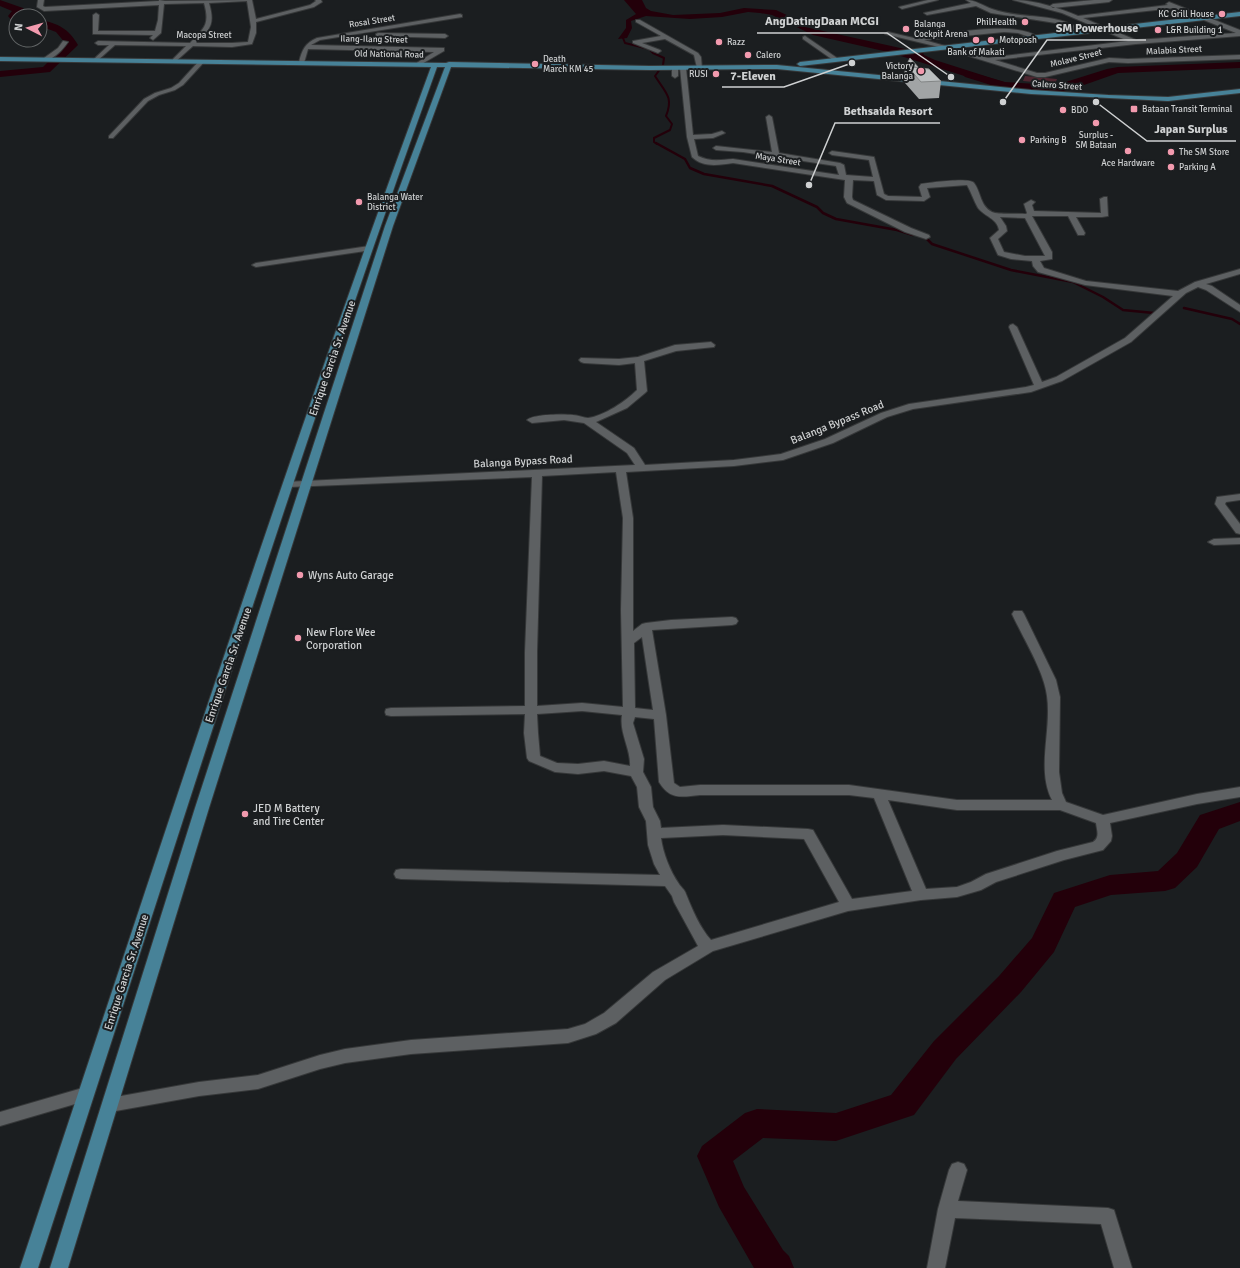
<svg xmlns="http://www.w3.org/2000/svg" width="1240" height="1268" font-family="Signika,sans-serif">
  <rect width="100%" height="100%" fill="#1b1e20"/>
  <path fill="#4e2630" d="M1025,76L1057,79L1055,84L1023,81Z"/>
  <path fill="#23000a" d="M624,0H642L646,8L651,11L673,15L720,13L744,8L776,10L791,17L805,27L923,53L924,55L935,60L1004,82L993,85L888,52L813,35L772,15L760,13L748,12L722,17L690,19L646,16L631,21L632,28L627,38L618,39L626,28V20L636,14Z"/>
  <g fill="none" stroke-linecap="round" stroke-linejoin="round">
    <path stroke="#23000a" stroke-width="2" d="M626,35L623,38L625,43L649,49L653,53L664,58L663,65L655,76C665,92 674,97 666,116L672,124L670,130L654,138V142L657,144"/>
    <path stroke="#23000a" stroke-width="2.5" d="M656,143L685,159L690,168L704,174L772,186L817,207L823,213L836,219L897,230L913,235
      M922,237L927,239L932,244L1011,270L1073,282L1103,297L1123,310L1154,313
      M1184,308L1232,319L1240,324"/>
    <path fill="#23000a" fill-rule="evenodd" d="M0,0L23,8L24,10L19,16H16V22L12,21L8,16L12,11L0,6Z
      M40,20C58,23 69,29 78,45L76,47L50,72L0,77V71L43,67L66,44L56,32L40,26Z
      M1240,62V68L1118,73L1067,91L1056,93L1004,89L965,77L963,75L965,73L969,72L1005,82L1056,85L1107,69L1118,67Z
      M1240,802V821L1219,829L1197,867L1175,888L1165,891L1111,895L1075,907L1054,952L1021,992L956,1059L914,1115L836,1141L763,1138L733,1161L744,1187L783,1250L789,1256L794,1268H754L719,1207L697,1156L702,1146L745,1113L757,1109L836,1113L891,1095L934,1041L999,976L1032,938L1054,893L1110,875L1158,871L1177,853L1200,815Z"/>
    <defs>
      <path id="minor" d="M38,0H44L43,6L45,7L159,1V0L165,1L252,0L256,19L310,5L316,1L315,0H321L322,2L314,7L256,22V33L252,44L232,47L193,46L175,62L173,61V59L186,46L115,45L97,61L94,59L95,58L109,45H98L95,43L98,41L190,43C205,28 210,24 204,3L164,4L161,33L153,40L150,38L153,35L93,34V15L96,13L99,15L98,31H155L158,20L159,5L44,11L37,7ZM247,1L251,27L248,42L232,43H196C211,28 215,24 209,3Z
        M928,0H938L902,9L899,7Z
        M966,0C976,0 983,6 992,9C1021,20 1059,11 1084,32L1079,33L1062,24L991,13L976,6L927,15L924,13L971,3Z
        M1013,0C1034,0 1059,8 1078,16L1168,5L1166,4L1169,2L1240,30V36L1136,44L995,60L1037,73H1045L1109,58L1128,59L1240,55V59L1128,63L1109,62L1045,77H1037L943,48L885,34L888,32L918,39L921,37C949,34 1015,20 1038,37L1035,39L1018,33L1004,32L924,40L988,58L1128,41L1062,13ZM1174,8L1236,33L1136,40L1083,18Z
        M1094,0H1112L1109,2L1053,8L1050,6L1053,4Z
        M460,14L462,15V17L320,40L311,45L444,48V51L420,65L415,64L434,52L308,49L304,63L299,62C302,50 305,43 317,38Z
        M636,20H640L698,53L701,57L702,69L697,68L694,55L665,39L642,43L660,50L661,51L658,53L633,43V41L661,36L636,22Z
        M378,33L445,34L448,36L445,38L376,36V34Z
        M805,36L837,58V60H833L803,39V37Z
        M63,41L68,42C63,49 53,61 44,60V58L58,48Z
        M200,60L205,61L183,85L175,90L159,95L148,101L113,138H109V136L144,99L155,93L171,88L179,83Z
        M675,66L678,68V76L675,78L672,76V68Z
        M683,66L686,68L693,135L712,134L722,131L725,133L713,138L694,139L698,156C710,162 720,160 733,159L839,175L836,166L743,152L716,150L713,148L716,146L772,152L766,117L769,115L772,117L779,153L840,163L844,165L846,175L873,177L869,160L832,155L829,153L832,151L874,157L884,194L888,196L922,197L919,187L921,184C930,183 969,177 974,183C981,192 980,206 992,212C999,215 1018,213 1026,214L1027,213L1024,204L1031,200L1035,202L1032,205L1034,211L1101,213L1100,199L1104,197H1107L1108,216L1102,217H1076L1085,233L1084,235H1078L1068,216H1032L1052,252V259L1040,261L1044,268L1086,281L1178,291L1195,282L1240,269V274L1206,284L1212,286L1240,305V312L1206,290L1198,287L1186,293L1131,342L1062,381L1031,392L913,409L887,417L833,443L783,460L734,466L626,472L633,518V631L642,624L646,623L671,620L732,617L736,618L738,621L736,624L732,625L652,630L666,715L674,783L680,787L700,785H849L957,800H1052C1036,769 1052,730 1047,696C1044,671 1023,638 1012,614L1014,611H1022L1024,614L1056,680L1060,697L1059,772L1062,793L1066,802L1103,815L1197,794L1240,787V797L1197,804L1110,823L1112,836L1111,841L1103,850L1064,860L996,882L981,890L957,897L921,900L848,911L713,951L665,980L616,1023L596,1034L568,1043L411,1054L345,1063L320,1069L258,1089L199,1096L110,1112L104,1110L102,1105L104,1100L110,1098L199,1082L258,1075L320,1055L345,1049L411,1040L568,1029L585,1024L604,1013L653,972L698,946L674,902L672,896L665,886L401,879L396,878L394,874L396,870L401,869L660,875L654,864L648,845L646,821L639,807L637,787L631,776L604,771L578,774L555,772L529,761L527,758L524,733L525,714L391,716L386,715L385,712L386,709L391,708L525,706V652L532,477L289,487L285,486L284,484L285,482L635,465L627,453L584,423L564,420L532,423L527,420C533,414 564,414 573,415C578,415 584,418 588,418C604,416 626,401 637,390L635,363L619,365L584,363L581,362L579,360L581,358L619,359L638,357L675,345L711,342L715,345L714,347L676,351L644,361L647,391L645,393L627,408L596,422L634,448L645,465L734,460L781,454L825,439L881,413L909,404L1026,387L1034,385L1009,327L1010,325L1013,324L1017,327L1042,382L1056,377L1125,338L1173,296L1085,285L1038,272L1033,266L1032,261L1011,259L998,255L990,238L999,230C997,218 985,217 978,208C974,201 971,192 967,185L927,188L930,197L924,201L886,200L877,195L874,181L853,180L852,197L853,200L911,228L929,235L930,237L926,239L905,232L847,203L844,197L845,180L733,163C719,165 703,168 692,157L687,137L680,68ZM1000,217L1025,218L1045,256H1025L1004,252L998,239L1007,231L1006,226ZM616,472L623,518L621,610L623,707L582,703L537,706V652L542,476ZM642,637L653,710L635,708L634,643ZM582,711L622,715C619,733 631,749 630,766L604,761L578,764L557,763L540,756L538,733L537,714ZM635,717L654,719L659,782C670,800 681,797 700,795H849L874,798L912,891L852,899L813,830L808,829L723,825L661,828L660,821L653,807L651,787L643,772L644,759L633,723ZM888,800L957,810H1060L1096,823C1097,831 1100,837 1093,842L1057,851L986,874L971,882L957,887L926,889ZM723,835L804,839L839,902L711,940C700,928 692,909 686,894C685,890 681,887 679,884C670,871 663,853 661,838Z
        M369,246H372V250L256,267L252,265L256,263Z
        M1240,494V500L1226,502L1225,504L1240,524V534L1236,533L1215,504L1217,497Z
        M1240,538V544L1214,545L1208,542L1214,539Z
        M86,1087L92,1089L94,1094L92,1099L0,1126V1112Z
        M958,1162L964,1164L967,1170L958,1201L1108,1208L1114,1210L1132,1268H1114L1101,1224L955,1218L945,1268H927L938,1209L949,1170L952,1164Z"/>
      <path id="major" d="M1240,12V16L800,66L797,64L800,62Z
        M0,57L446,63L449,62L650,66L777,65L1031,90L1108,95L1168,97L1240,89V93L1168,101L1031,94L777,69L650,70L451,67L393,226L209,808L68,1268H50L195,808L385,226L445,67H437C294,464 169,867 38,1268H20C154,867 284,464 431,67L0,61Z"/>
    </defs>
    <use href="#minor" stroke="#363839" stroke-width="2"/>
    <use href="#major" stroke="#363839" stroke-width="2"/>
    <use href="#minor" fill="#5d6062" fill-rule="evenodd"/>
    <use href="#major" fill="#478298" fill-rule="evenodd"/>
  </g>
  <path fill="#a1a4a5" d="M910,58L919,68L941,81L939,98L919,99L905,83V76H904L905,68Z"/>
  <path fill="#bbbfc0" stroke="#838686" d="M910,58L919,68L907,66L906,68H905Z
    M907,66L929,69L941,81L921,82Z"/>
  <g fill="#f29aae" stroke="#1b1e20" stroke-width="1.5">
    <circle cx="1222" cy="14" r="4"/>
    <circle cx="1025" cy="22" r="4"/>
    <circle cx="906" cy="29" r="4"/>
    <circle cx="1158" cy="30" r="4"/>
    <circle cx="976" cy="40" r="4"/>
    <circle cx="991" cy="40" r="4"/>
    <circle cx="719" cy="42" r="4"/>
    <circle cx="748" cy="55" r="4"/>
    <circle cx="535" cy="64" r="4"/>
    <circle cx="921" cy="71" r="4"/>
    <circle cx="716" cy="74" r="4"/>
    <rect x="1130" y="105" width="8" height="8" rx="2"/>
    <circle cx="1063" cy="110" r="4"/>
    <circle cx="1096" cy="123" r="4"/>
    <circle cx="1022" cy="140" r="4"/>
    <circle cx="1128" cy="151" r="4"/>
    <circle cx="1171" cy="152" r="4"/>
    <circle cx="1171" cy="167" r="4"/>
    <circle cx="359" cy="202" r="4"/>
    <circle cx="300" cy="575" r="4"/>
    <circle cx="298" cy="638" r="4"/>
    <circle cx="245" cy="814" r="4"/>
  </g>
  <g text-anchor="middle" stroke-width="4" stroke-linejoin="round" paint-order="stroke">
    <g font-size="9" fill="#cfd1d2" stroke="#1b1e20" text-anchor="start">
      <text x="1214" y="17" text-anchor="end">KC Grill House</text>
      <text x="1017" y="25" text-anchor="end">PhilHealth</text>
      <text x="914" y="27">Balanga<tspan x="914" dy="10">Cockpit Arena</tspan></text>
      <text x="1166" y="33">L&amp;R Building 1</text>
      <text x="999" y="43">Motoposh</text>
      <text x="727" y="45">Razz</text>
      <text x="976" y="55" text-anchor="middle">Bank of Makati</text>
      <text x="756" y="58">Calero</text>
      <text x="543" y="62">Death<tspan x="543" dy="10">March KM 45</tspan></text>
      <text x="913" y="69" text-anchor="end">Victory<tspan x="913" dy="10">Balanga</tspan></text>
      <text x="708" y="77" text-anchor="end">RUSI</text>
      <text x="1142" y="112">Bataan Transit Terminal</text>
      <text x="1071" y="113">BDO</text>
      <text x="1096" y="138" text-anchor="middle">Surplus -<tspan x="1096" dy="10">SM Bataan</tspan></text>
      <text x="1030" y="143">Parking B</text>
      <text x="1179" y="155">The SM Store</text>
      <text x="1128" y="166" text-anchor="middle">Ace Hardware</text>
      <text x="1179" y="170">Parking A</text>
      <text x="367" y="200">Balanga Water<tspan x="367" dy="10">District</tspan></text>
    </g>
    <g font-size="9" fill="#cfd1d2" stroke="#1b1e20">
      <text transform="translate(372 21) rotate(-9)" y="3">Rosal Street</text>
      <text x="204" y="38">Macopa Street</text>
      <text transform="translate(374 39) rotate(1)" y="3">Ilang-Ilang Street</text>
      <text transform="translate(1174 50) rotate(-3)" y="3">Malabia Street</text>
      <text transform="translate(389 54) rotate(1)" y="3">Old National Road</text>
      <text transform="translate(1076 58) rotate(-14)" y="3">Molave Street</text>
      <text transform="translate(1057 85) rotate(4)" y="3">Calero Street</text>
      <text transform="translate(778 159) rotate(9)" y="3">Maya Street</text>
    </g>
    <g font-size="11" fill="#cfd1d2" stroke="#1b1e20">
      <text transform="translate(332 358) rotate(-71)" y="4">Enrique Garcia Sr. Avenue</text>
      <text transform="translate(837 422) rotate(-22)" y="4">Balanga Bypass Road</text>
      <text transform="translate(523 461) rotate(-3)" y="4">Balanga Bypass Road</text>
      <text transform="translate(228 665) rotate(-71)" y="4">Enrique Garcia Sr. Avenue</text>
      <text transform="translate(126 972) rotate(-72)" y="4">Enrique Garcia Sr. Avenue</text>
    </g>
    <g font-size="11" fill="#cfd1d2" stroke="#1b1e20" text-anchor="start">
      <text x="308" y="579">Wyns Auto Garage</text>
      <text x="306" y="636">New Flore Wee<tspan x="306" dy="13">Corporation</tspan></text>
      <text x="253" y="812">JED M Battery<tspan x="253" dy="13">and Tire Center</tspan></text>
    </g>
  </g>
  <path fill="none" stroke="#cfd1d2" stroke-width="1.5" d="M951 77L887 33H757M1003 102L1047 40H1146M852 63L784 87H722M809 185L835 123H940M1096 102L1147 141H1236"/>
  <g fill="#cfd1d2" stroke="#1b1e20" stroke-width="1.5">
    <circle cx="951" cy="77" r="4"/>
    <circle cx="1003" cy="102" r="4"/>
    <circle cx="852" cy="63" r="4"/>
    <circle cx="809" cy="185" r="4"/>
    <circle cx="1096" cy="102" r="4"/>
  </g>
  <g font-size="12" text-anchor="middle" font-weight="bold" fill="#cfd1d2" stroke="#1b1e20" stroke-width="4" stroke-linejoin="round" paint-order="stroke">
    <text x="822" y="25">AngDatingDaan MCGI</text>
    <text x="1097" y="32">SM Powerhouse</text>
    <text x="753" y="80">7-Eleven</text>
    <text x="888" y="115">Bethsaida Resort</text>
    <text x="1191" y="133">Japan Surplus</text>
  </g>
  <g transform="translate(28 28) rotate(276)"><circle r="19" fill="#1b1e20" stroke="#636667"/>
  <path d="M0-3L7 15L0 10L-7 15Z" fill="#f29aae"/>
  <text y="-6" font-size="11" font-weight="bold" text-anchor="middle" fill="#cfd1d2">N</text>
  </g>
</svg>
